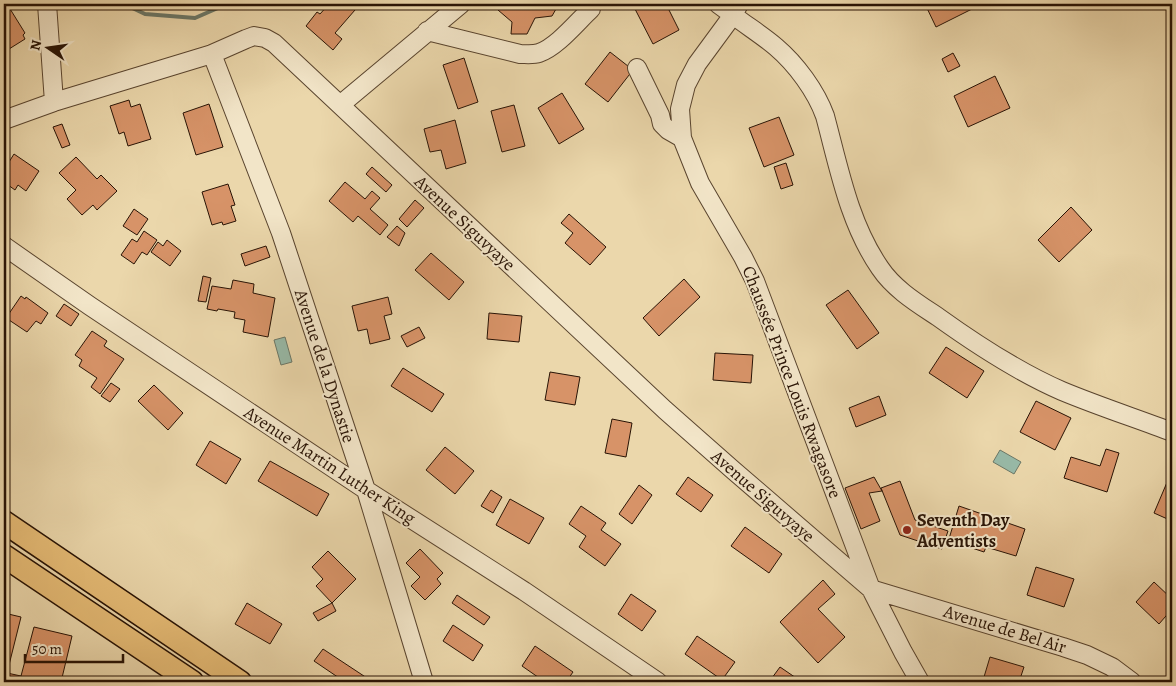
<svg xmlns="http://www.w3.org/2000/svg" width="1176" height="686" font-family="Alegreya,serif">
  <rect width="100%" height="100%" fill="#ebd7ab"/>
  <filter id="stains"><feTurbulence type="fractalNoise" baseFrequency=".004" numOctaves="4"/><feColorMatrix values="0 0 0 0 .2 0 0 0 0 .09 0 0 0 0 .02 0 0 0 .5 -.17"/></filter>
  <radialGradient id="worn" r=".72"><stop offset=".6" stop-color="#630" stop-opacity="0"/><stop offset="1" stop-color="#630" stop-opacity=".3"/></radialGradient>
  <path fill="#98baa8" stroke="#6b7767" d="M285,337L292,362L281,365L274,340Z
    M1000,450L1021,462L1014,474L993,462Z"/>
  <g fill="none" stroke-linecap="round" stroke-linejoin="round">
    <path stroke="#6b7767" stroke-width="4" d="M124,4L145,14L195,18L227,4"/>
  </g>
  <path fill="#d79368" stroke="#281305" d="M4,4H7L25,33L23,35L25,39L9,49L4,40Z
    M329,4H348L355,10L335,33L342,39L333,50L306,26L317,12L320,14Z
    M503,4H552L556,9L552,16L535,18L527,34H511L512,22L498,10Z
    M645,4H666L679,30L653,44L635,9Z
    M925,4H977L978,6L936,27Z
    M610,52L633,70L608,102L585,84Z
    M953,53L960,66L948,72L942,59Z
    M464,58L478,102L458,109L443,65Z
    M995,76L1010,108L968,127L954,96Z
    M562,93L584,129L559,144L538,108Z
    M129,100L131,107L140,104L151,139L128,146L124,132L119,134L110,106Z
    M209,104L223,147L196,155L183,113Z
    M514,105L525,146L502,152L491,111Z
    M779,117L794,155L764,167L749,128Z
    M455,120L466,163L446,169L441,150L430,152L424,129Z
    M62,124L70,145L62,148L53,127Z
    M14,154L39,171L26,191L18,185L15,190L4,182L5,176H4V170Z
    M76,157L97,179L101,175L117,191L97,210L93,205L82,215L67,199L76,190L59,173Z
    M786,163L793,185L781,189L774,167Z
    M372,167L392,185L386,192L366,174Z
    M345,182L365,199L372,191L380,198L370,209L388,225L380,235L358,216L353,222L329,201Z
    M228,184L235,205L231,206L236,221L223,225L222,222L212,225L202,192Z
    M415,200L424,208L407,227L399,219Z
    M1071,207L1092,230L1059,262L1038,240Z
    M134,209L148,219L137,235L123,226Z
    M569,214L606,247L590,265L565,243L573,233L561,223Z
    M397,226L405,233L399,246L387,237Z
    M144,231L157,240L147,255L142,252L134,264L121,255L132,239L137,242Z
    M167,240L181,251L170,266L151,252L158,242L163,246Z
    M266,246L270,257L245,266L241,254Z
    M431,253L464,282L449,300L415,270Z
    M203,276L211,278L206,302L198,301Z
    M684,279L700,297L659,336L643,318Z
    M233,280L254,284L253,293L275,298L268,337L243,332L245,320L234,318L235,312L218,309L217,311L207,309L212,286L231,289Z
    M848,290L879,333L857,349L826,305Z
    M21,296L25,299L26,297L48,313L41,324L36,321L27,332L6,318Z
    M388,297L392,314L384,316L390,339L370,344L367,329L358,331L352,306Z
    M64,304L79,314L71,326L56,316Z
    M489,313L522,316L519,342L487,339Z
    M419,327L425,338L407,347L401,336Z
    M92,331L107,341L104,346L124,359L100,394L91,387L97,378L79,366L82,360L75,355Z
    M946,347L984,371L967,398L929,373Z
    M715,353L753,355L751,383L713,380Z
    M403,368L444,394L432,412L391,386Z
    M550,372L580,377L575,405L545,400Z
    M111,383L120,389L110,402L101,396Z
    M154,385L183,413L168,430L138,401Z
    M879,396L886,415L856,427L849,408Z
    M1036,401L1071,418L1055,450L1020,432Z
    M612,419L632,423L626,457L605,453Z
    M210,441L241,459L226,484L196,465Z
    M445,447L474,471L455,494L426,470Z
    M1106,449L1119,453L1107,492L1064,478L1071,457L1100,466Z
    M270,461L329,494L317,516L258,481Z
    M688,477L713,495L701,512L676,494Z
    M874,477L882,491L869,493L880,521L861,529L845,488Z
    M1168,480L1172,481V521L1154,513Z
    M900,481L915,520L948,531L942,549L900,535L881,488Z
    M639,485L652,495L632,524L619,514Z
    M491,490L502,497L493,513L481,506Z
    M510,499L544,518L529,544L496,525Z
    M581,506L606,523L601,530L621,544L605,566L579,547L586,536L569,524Z
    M959,506L1025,529L1016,556L986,547L984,552L972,548L974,539L966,537L963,546L948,542Z
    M745,527L782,554L769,573L731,546Z
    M420,549L443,573L437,579L441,584L425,600L411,586L420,577L406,563Z
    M328,551L356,579L332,603L316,586L323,579L312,567Z
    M1036,567L1074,579L1064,607L1027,595Z
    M823,580L835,594L818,609L845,637L818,663L780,622Z
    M1154,582L1172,599V609L1159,624L1136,602Z
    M631,594L656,611L642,631L618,614Z
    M457,595L490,617L484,625L452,603Z
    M247,603L282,624L270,644L235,624Z
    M332,603L336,611L318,621L313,613Z
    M4,613L21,617L7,673L21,676L34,627L72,636L61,682H4Z
    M453,625L483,645L473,661L443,641Z
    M697,636L735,662L722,680L685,654Z
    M535,646L573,672L566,682H545L522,666Z
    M323,649L373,682H345L314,661Z
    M990,657L1024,667L1019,682H1002L984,677Z
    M780,667L802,682H769Z"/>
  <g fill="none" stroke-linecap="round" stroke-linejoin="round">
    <defs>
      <path id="minor" d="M47,4L54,102
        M718,4L733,15L739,4
        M427,31L520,54C526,54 533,55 539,53C557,47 577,22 591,9
        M212,54L281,233L366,490L424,682
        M637,68L660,115L662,124L668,130L682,138
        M340,105L461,4
        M4,120L54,102L212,54L246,39L254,36L265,38L274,43L665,410L733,470L871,589L1063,647L1087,655L1112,667L1132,682
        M4,246L90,306L366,490L524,591L658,682
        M920,682L903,652L871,589L755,281L743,257L700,183L682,138L680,109L686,85L697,64L733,15C747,26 762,35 776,47C796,64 816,91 825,116C839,168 849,223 880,268C894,289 917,303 938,317C977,345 1018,372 1062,391C1098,406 1135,418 1172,432"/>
      <path id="major" d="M4,522L240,682
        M4,556L192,682"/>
    </defs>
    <use href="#minor" stroke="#59442e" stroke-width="20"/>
    <use href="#major" stroke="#281305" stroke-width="25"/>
    <use href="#minor" stroke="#f2e5c8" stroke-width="18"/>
    <use href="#major" stroke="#e6bc76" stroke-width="22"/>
  </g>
  <circle fill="#8f2418" stroke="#f2e5c8" stroke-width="2" cx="907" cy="530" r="5"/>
  <g text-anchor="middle" stroke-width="4" stroke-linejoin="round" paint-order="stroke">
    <g font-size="18" fill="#281305" stroke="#f2e5c8">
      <text transform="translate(465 223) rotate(43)" y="6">Avenue Siguvyaye</text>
      <text transform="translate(325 366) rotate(72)" y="6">Avenue de la Dynastie</text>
      <text transform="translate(792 382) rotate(69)" y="6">Chaussée Prince Louis Rwagasore</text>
      <text transform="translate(330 465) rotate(33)" y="6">Avenue Martin Luther King</text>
      <text transform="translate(763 496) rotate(41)" y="6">Avenue Siguvyaye</text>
      <text transform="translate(1005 629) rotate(17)" y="6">Avenue de Bel Air</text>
    </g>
    <g font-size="18" font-weight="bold" fill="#281305" stroke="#f2e5c8" text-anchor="start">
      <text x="917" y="526">Seventh Day<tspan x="917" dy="21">Adventists</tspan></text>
    </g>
  </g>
  <rect width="1176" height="686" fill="none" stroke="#ebd7ab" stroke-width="20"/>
  <rect x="5" y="5" width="1166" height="676" fill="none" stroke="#281305" stroke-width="2.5"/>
  <rect x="10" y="10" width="1156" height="666" fill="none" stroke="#281305"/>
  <g transform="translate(48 48) rotate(283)" stroke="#f2e5c8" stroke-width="4" paint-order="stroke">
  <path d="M0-4L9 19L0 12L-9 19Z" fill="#281305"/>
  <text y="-8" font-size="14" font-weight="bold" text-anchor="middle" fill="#281305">N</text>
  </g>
  <path d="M25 654v8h98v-8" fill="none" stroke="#281305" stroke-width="2.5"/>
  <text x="32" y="654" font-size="15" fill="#281305" stroke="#f2e5c8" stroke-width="4" paint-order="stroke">50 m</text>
  <rect width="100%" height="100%" filter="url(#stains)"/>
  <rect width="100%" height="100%" fill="url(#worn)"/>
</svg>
